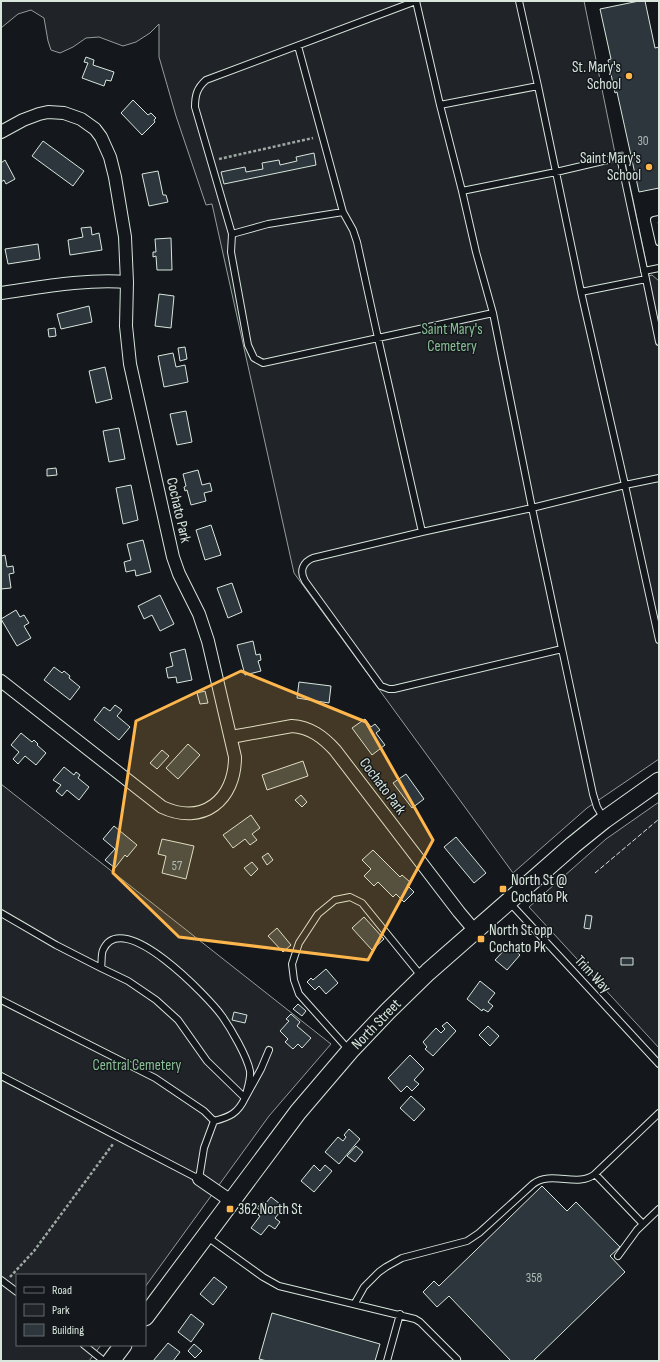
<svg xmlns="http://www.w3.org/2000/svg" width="660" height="1362" font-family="'Sofia Sans Condensed',sans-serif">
  <rect width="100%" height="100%" fill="#14181c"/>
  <path fill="#202428" stroke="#939e99" d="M1,1H584L615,153L623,152L649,276L652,275L659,281V759L587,808L513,873L294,573L212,204L206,205L176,116L159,57V24L150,33L136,42L123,46L99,37L86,38L73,47L60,53L51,50L48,41L44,18L31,10L18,14L1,28Z
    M1,784L331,1044L269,1116L145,1287V1275H17V1345H101L89,1361H1Z
    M659,802V1048L529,907L606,839Z"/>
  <path fill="#2c363c" stroke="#d8e6dc" d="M639,1H645L655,48L659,47V188L639,192L617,92L615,93L608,60L611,59L600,9Z
    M86,57L94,60L93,65L114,72L111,81L106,80L104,86L82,78L88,63L84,62Z
    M133,100L148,115L151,113L156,118L154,120L155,122L142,135L121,113Z
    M43,141L84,171L73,186L32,156Z
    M314,153L316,165L224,184L221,172L245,167L246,172L263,169L262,163L279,160L280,165L297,161L296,157Z
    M5,160L15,179L6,184L4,180L1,182V163Z
    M158,171L163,195H166L168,202L149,206L142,174Z
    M91,227L92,235L99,233L102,250L70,255L68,240L83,237L81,228Z
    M171,238L172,270H157L156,256L153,257V252H156L155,239Z
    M38,244L40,259L8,264L5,249Z
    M159,294L174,296L171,328L155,326Z
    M89,306L92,322L61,329L57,314Z
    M55,328L56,336L49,337L48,329Z
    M185,347L187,359L180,361L178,348Z
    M173,353L176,367L185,365L188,382L164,387L158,356Z
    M105,367L112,399L96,403L89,371Z
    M186,411L192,442L177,445L170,414Z
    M119,428L125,459L109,462L103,431Z
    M56,468L57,475L47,476V469Z
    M198,470L202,485L210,483L212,491L204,493L206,501L191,505L187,490L185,491L184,487L186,486L183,474Z
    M131,485L138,520L123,524L116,488Z
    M211,525L221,555L205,560L196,530Z
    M143,540L151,572L136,576L135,570L126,572L124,562L131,560L127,544Z
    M5,555L7,567L13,566L14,573L9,574L11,588L1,589V556Z
    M232,583L242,612L228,618L217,588Z
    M160,595L174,624L160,631L152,615L144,619L138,606Z
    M16,610L20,617L24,615L29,623L24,626L31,638L17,646L1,619Z
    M253,641L256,655L260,654L261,660L258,661L261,671L245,675L237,645Z
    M185,649L192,680L177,683L176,677L168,678L166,668L173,666L170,653Z
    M54,667L62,673L64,671L70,676L69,678L80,687L70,700L44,680Z
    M299,682L331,686L329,703L297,698Z
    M205,691L208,703L200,704L197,693Z
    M115,705L122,710L117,716L130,727L119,740L94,720L104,707L110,711Z
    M365,719L371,727L375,724L380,730L376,733L385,745L372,755L352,728Z
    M21,733L32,742L34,740L38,744L37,745L46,753L36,765L25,756L18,764L13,759L19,752L11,745Z
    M188,744L200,755L178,779L166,768Z
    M162,750L169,756L157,769L150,763Z
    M303,761L308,776L267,790L262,775Z
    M64,767L74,775L76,772L80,775L78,778L89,787L79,800L67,790L62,796L56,791L61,785L53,780Z
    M406,774L424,799L412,808L393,783Z
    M301,795L307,802L302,807L295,800Z
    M251,815L260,828L252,834L257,840L250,845L245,839L233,848L223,835Z
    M114,826L137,845L127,857L125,855L115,868L105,860L115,849L103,839Z
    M456,837L486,873L474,883L444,847Z
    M162,839L194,846L186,879L162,873L166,856L158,854Z
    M373,850L400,877L402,875L410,882L407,885L414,892L404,902L396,894L393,897L378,882L374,886L364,876L371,869L362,860Z
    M268,853L273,860L267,865L262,857Z
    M252,862L258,869L251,876L244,868Z
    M586,915L592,916L590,929L584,928Z
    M364,917L384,939L372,950L352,928Z
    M277,928L291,945L283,952L268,936Z
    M509,945L520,955L507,970L495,960Z
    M621,958H633V965H621Z
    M326,969L338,983L326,994L319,986L315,990L307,982L311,978L313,980Z
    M480,981L495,993L488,1002L493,1006L488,1012L483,1009L482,1011L467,999Z
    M298,1004L306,1011L302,1016L293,1009Z
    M234,1012L247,1015L245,1023L232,1020Z
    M291,1014L300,1022L297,1026L311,1038L302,1048L298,1044L293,1049L285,1042L288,1039L280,1031L289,1021L286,1019Z
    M447,1022L456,1031L433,1056L425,1049L427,1047L423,1042L436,1028L441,1033L445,1029L442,1026Z
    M488,1026L499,1036L490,1046L479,1035Z
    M410,1055L424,1069L414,1080L419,1084L412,1091L407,1086L401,1092L388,1078Z
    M411,1096L425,1109L414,1121L400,1108Z
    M349,1129L360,1139L339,1164L325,1152L338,1137L343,1141L346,1137L344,1135Z
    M356,1146L363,1152L355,1162L347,1156Z
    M314,1165L320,1171L325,1165L332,1171L314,1192L301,1181Z
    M542,1186L567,1211L576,1202L620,1247L610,1256L625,1272L533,1361H511L449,1296L437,1307L423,1292L434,1281L439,1286Z
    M271,1197L284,1207L275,1218L280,1222L275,1229L269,1225L261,1235L251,1228L260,1216L258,1215L261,1211L257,1208L262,1202L265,1204Z
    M214,1277L227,1287L213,1305L200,1294Z
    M272,1313L380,1344L375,1361H267L259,1359Z
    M191,1314L204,1324L191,1342L178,1332Z
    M168,1343L180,1352L173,1361H153Z
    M194,1344L202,1351L195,1358L188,1351Z"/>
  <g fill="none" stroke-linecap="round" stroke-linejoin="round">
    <defs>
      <path id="service" d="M416,1L440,105L462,191L476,252L493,313L532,508L625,485L659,640
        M298,46L343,212
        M440,105L538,86L519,1
        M462,191L556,172L538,86
        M659,219L654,220L659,242
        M232,234L268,224L343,212L353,230L357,242L378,338L263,363L254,358L248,345L231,252L232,234L195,107C195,95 197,88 206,80L416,1
        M644,271L659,268
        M581,292L556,172L620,157L646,279
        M659,342L646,279L581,292L625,485L659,478
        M422,532L313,558C303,562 299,571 305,581L381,686L389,689H394L562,649L532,508L422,532L378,338L493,313
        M562,649L593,794L597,807L604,819
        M510,903L659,1064
        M1,913L56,945L101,968C102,963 101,954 103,950C122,906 209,998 222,1016C231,1029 247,1056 250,1071C251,1080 247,1089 245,1098L261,1069L269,1050
        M1,1000L155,1078L204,1111L214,1121
        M349,1050L299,994L294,980L292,964L299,943L318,914L335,900L350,897L362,903L422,977
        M1,1076L199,1179L204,1148L214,1121C230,1117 238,1113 245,1098L207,1061L178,1020L156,1000L128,981L101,968
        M595,1174L659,1113
        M206,1236L263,1277L279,1286L415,1319L420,1322L457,1359
        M618,1256L637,1230L659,1209
        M1,1280L17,1292
        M355,1303L364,1287L379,1272L386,1267L402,1258L467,1241L479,1233L533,1184C551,1170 578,1188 595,1174L643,1224
        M84,1345L104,1361
        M387,1361L400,1314"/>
      <path id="minor" d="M1,132L23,120L39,114L48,112L64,113L81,119L95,129L101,137L110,157L115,177L125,237L127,282L126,326L130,364L173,557L179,574L199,614L208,641L235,757C235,800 203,826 162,807L1,681
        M1,293C43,287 84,279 127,282
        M231,737L292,726C310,727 323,737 335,750L459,912L475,931
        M199,1179L231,1201"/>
      <path id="secondary" d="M145,1317L298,1112L350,1051L388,1011L428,972L573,845L604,820L659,781
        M111,1361L123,1345"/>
    </defs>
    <use href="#service" stroke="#d8e6dc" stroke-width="8"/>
    <use href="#minor" stroke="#d8e6dc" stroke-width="14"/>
    <use href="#secondary" stroke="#d8e6dc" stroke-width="19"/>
    <path stroke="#9da8a2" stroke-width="2.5" stroke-dasharray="3 2" stroke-linecap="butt" d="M219,159L313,138
      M10,1277L34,1251L113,1144"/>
    <use href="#service" stroke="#14181c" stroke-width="6"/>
    <use href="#minor" stroke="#14181c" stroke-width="12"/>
    <use href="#secondary" stroke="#14181c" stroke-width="17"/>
    <path stroke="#d8e6dc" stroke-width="1" stroke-dasharray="5 2" stroke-linecap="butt" d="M595,873L659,819"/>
  </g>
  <path fill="#ffb74d" fill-opacity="0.2" stroke="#ffb74d" stroke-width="3" stroke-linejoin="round" d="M241,671L366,722L433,840L368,960L179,937L113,873L136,721Z"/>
  <g fill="#ffb74d" stroke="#14181c" stroke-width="1.5">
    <circle cx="629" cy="76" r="4"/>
    <circle cx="649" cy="167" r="4"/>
    <rect x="499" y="885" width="8" height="8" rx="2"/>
    <rect x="477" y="935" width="8" height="8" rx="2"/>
    <rect x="226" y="1205" width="8" height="8" rx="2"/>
  </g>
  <g text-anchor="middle" stroke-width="3" stroke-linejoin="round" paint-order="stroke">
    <g font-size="13" fill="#adbab4">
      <text x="643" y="145">30</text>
      <text x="177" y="870">57</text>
      <text x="534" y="1282">358</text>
    </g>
    <g font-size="15" fill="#d8e6dc" stroke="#14181c" text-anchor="start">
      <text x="621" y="72" text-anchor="end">St. Mary's<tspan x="621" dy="17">School</tspan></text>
      <text x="641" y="163" text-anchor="end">Saint Mary's<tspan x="641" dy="17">School</tspan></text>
      <text x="511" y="885">North St @<tspan x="511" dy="17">Cochato Pk</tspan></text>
      <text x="489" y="935">North St opp<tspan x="489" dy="17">Cochato Pk</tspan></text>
      <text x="238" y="1214">362 North St</text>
    </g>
    <g font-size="15" fill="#8ac095" stroke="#14181c">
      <text x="452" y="334">Saint Mary's<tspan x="452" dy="17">Cemetery</tspan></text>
      <text x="137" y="1070">Central Cemetery</text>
    </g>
    <g font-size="15" fill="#d8e6dc" stroke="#14181c">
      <text transform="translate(179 510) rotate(77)" y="5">Cochato Park</text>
      <text transform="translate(383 786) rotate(53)" y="5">Cochato Park</text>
      <text transform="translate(593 974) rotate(47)" y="5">Trim Way</text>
      <text transform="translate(376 1024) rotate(-46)" y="5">North Street</text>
    </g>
  </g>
  <rect width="660" height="1362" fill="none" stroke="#d8e6dc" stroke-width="4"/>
  <rect x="16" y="1274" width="130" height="72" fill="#14181c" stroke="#626a69"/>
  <rect x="24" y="1287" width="20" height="6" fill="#14181c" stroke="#626a69"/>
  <text x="52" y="1294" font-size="12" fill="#d8e6dc">Road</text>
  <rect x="24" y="1304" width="20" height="12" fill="#202428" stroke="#626a69"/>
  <text x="52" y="1314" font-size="12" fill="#d8e6dc">Park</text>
  <rect x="24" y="1324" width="20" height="12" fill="#2c363c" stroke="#626a69"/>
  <text x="52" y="1334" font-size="12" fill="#d8e6dc">Building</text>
</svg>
